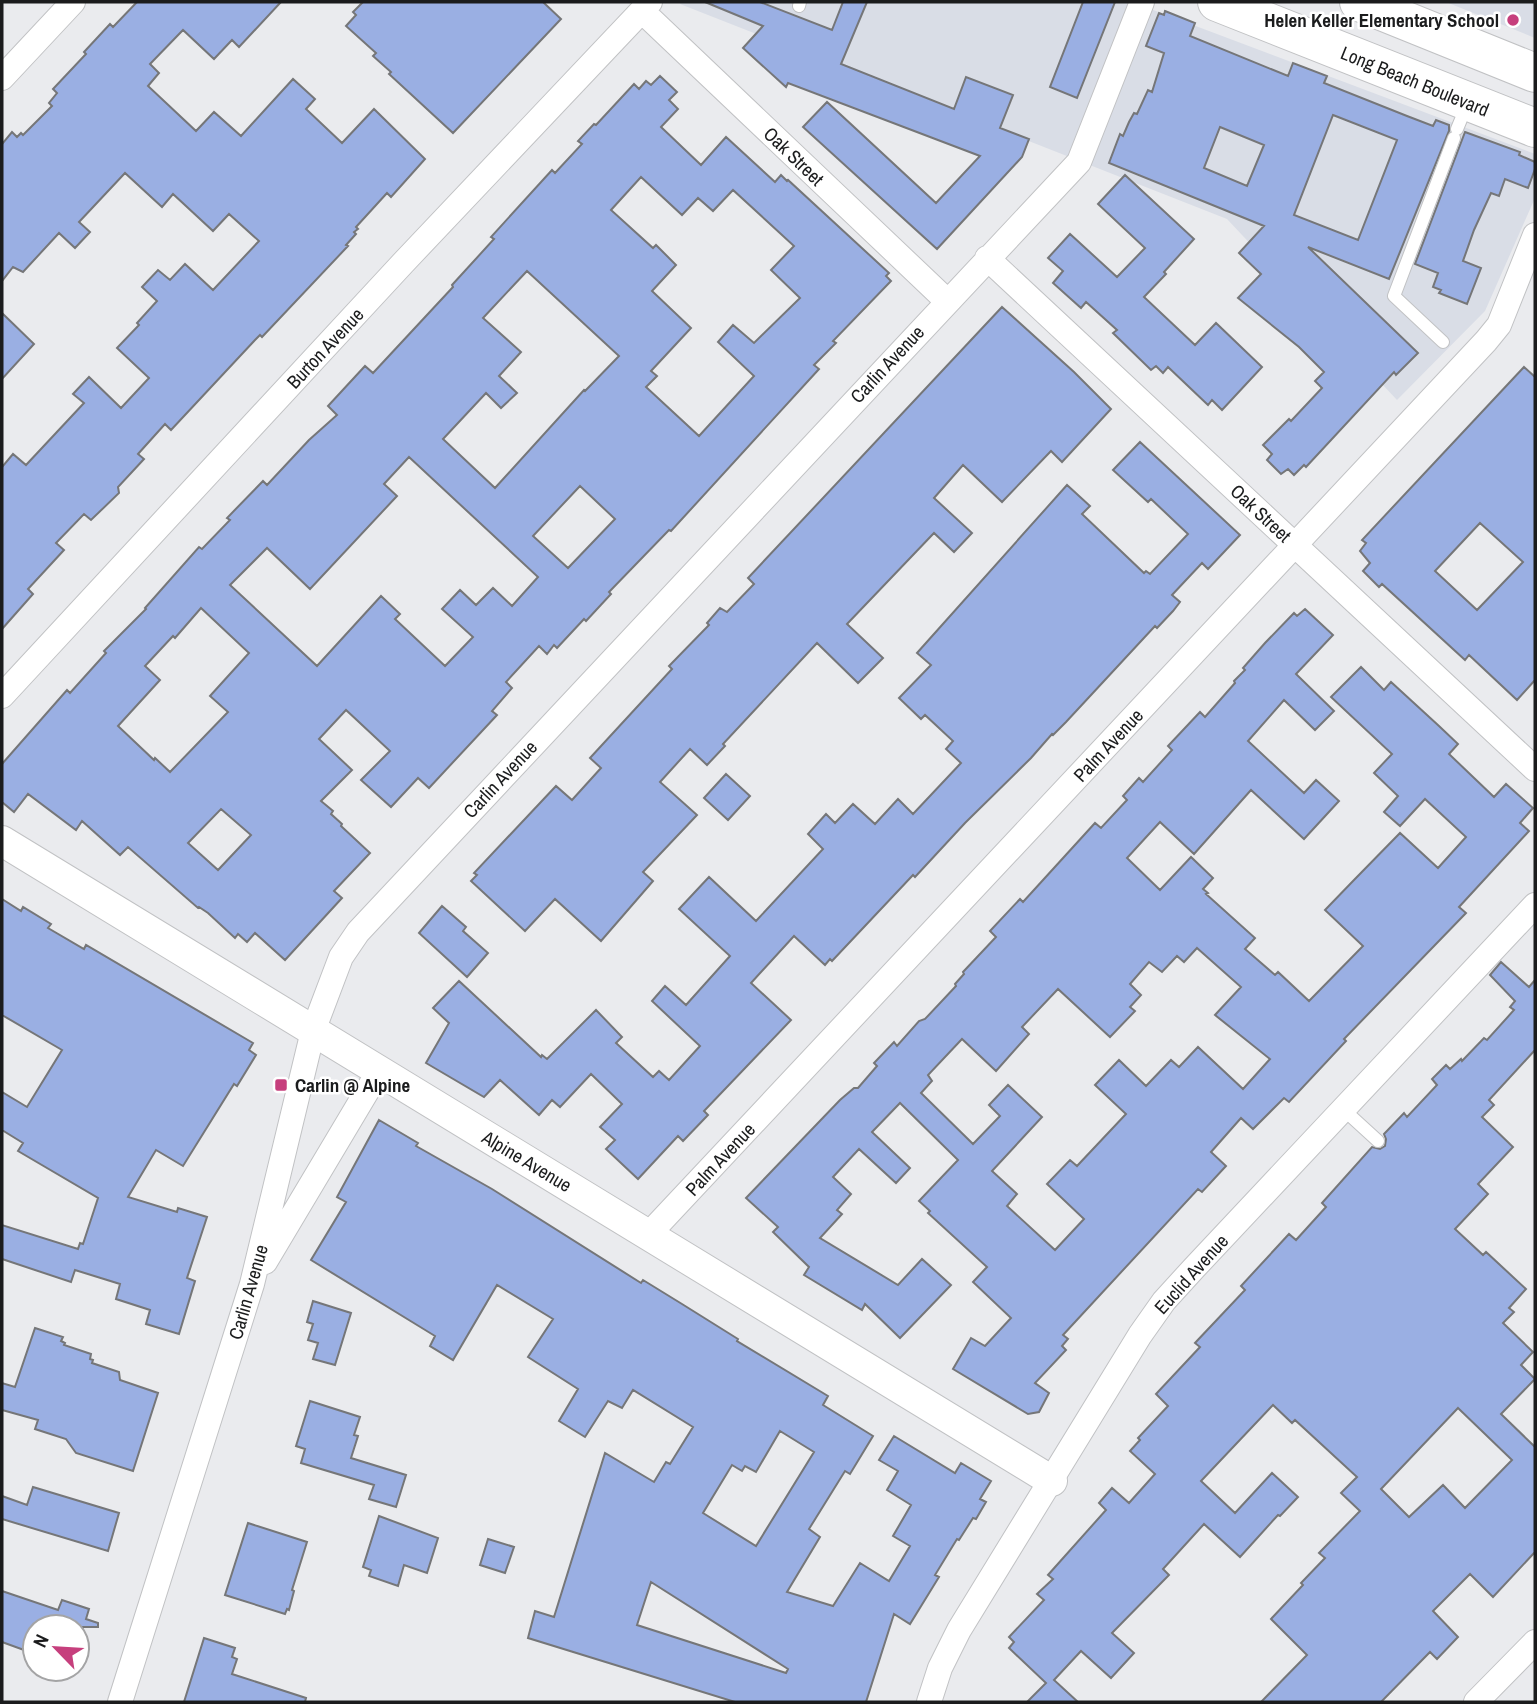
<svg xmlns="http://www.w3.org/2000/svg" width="1537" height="1704" font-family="'Archivo Narrow',sans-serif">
  <rect width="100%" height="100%" fill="#eaebee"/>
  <path fill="#d9dde6" d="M681,2H1132L1535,154V198L1485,311L1397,400L1227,219L680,4Z
    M1446,2H1535V38Z"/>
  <path fill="#9aafe3" stroke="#757678" stroke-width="2" fill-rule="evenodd" d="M137,2H281L239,47L232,40L214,59L183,30L150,64L159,73L148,86L196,131L214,112L241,136L293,79L315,99L306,109L342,143L374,109L425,159L391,197L387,193L356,227L358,229L354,232L356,234L346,245L348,246L262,337L260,335L255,340L171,430L165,424L138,454L144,459L118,487L119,493L91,520L84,514L56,543L64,550L28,589L33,594L2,629V467L13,454L26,465L84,403L73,394L89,377L121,408L149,378L117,348L139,325L137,323L157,301L142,287L158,270L170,280L185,264L213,290L259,241L229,214L213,231L173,194L162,207L125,173L79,222L90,232L75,248L59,233L23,272L13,267L2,281V144L12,132L17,137L21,133L23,135L52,106L49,103L57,93L53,89L86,54L84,52L110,24L113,27Z
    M363,2H543L561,19L453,133L389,74L391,72L373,56L376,53L346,26L356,15L353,12Z
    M705,2H760L832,30L843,2H867L841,64L954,109L966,77L1013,95L1000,128L1029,139L1022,157L937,249L803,127L827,102L936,203L980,156L788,83L786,87L743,48L763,26Z
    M1083,2H1115L1077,98L1050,87Z
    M1165,11L1195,23L1190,36L1288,76L1293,63L1327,76L1324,83L1407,116L1433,126L1436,120L1449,125V131L1389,279L1308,247L1418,353L1396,375L1394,372L1306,467L1304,465L1294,475L1288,469L1281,474L1267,460L1272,454L1263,445L1289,419L1291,421L1322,388L1315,381L1324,372L1299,347L1238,298L1261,274L1239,253L1264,226L1109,163L1120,134L1123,136L1129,122L1134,113L1137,114L1148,90L1152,92L1164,53L1146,46L1159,13L1164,15ZM1333,115L1397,140L1358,240L1294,215ZM1220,127L1264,145L1247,186L1204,168Z
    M660,76L677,92L669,100L678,109L661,127L701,165L726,137L775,182L781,175L787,181L788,180L889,273L886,276L891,281L833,341L836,343L814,365L819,369L671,531L669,530L609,592L611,594L586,621L584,619L557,648L554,645L547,654L539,646L506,682L512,688L492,711L497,715L429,788L418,778L391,807L361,780L390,751L346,710L319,739L352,770L321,801L333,811L331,814L342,824L341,826L370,853L334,891L342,898L285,960L255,933L247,942L238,934L235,938L208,913L199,907L198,908L128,847L120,855L82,821L76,830L28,794L14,812L2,802V764L67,690L70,693L106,653L104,651L146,609L145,608L199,547L202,549L230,520L227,518L263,481L267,485L309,440L337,415L328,406L365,366L373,373L453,287L452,285L494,239L491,237L552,170L555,173L582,144L578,141L594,124L596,125L634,84L639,89L646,81L651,85ZM641,177L682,215L698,198L713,211L733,190L794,246L771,270L800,298L754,343L733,325L718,342L754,376L699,436L646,387L657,376L651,371L691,328L652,291L676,265L656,245L653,248L611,210ZM527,271L619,356L585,391L584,390L495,488L443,439L486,393L501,408L517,393L499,376L521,352L483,318ZM409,457L538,577L512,606L493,588L476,605L460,590L442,609L473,637L445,666L395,619L400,614L381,596L317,666L230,585L267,548L310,589L397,496L384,484ZM580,486L615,519L568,568L533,536ZM201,608L249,653L210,696L228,712L170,772L155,758L154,760L118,726L160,680L145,666L173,636L175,638ZM221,809L251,835L218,870L188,843Z
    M1465,132L1520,152L1519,155L1535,162V169L1528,188L1505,179L1499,196L1491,193L1474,230L1463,261L1481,268L1467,304L1439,293L1441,290L1433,287L1438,273L1415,264Z
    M1125,175L1194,239L1164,272L1166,274L1144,297L1195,345L1216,323L1262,367L1222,410L1212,400L1208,405L1168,367L1163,373L1156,366L1151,370L1113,333L1117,330L1086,302L1081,308L1053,283L1063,271L1048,258L1070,234L1117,277L1145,248L1098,204Z
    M1002,307L1074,372L1111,409L1062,462L1051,451L1002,502L963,465L934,498L972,533L954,552L934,533L847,624L883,658L858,683L817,643L723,744L725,746L707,765L690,749L660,782L697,815L643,872L653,881L601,941L555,899L525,931L471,881L477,875L474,873L556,786L572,800L601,768L590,758L672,669L669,666L709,625L707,623L720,608L727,612L754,584L748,578Z
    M2,313L34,344L2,379Z
    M1524,367L1535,377V680L1517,700L1469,655L1465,660L1382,584L1379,587L1363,571L1370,563L1360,551L1366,543L1362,540ZM1480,523L1523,562L1477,610L1435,571Z
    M1140,442L1240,535L1208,569L1202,563L1172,595L1180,602L1173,611L1157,628L1155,626L1066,722L1053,735L1052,734L1031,758L965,823L915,877L913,875L832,961L830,959L825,965L794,936L751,983L791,1020L704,1111L708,1115L683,1141L678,1136L638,1179L606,1149L615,1140L600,1127L622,1104L591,1074L560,1107L552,1100L539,1115L500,1080L484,1097L426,1063L449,1023L433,1008L459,981L541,1057L542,1055L547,1059L596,1010L622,1037L616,1043L653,1077L659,1071L669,1080L700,1046L652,1001L665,986L686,1005L730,956L679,909L709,877L756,921L823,849L808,834L826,814L835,823L853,804L875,824L898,799L913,814L961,763L946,749L953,741L925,715L921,719L899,698L931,665L917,653L1067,485L1090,506L1082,514L1144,573L1146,571L1150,574L1188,534L1151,499L1148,502L1113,470Z
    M1305,609L1333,635L1296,674L1334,711L1315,730L1284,700L1248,741L1304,793L1316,780L1339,801L1304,839L1251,790L1194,854L1160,822L1127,858L1160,890L1191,857L1213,878L1203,889L1208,893L1206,894L1255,938L1245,949L1275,975L1278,972L1309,1001L1363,946L1325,910L1354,880L1400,833L1438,868L1466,837L1425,799L1400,826L1384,812L1398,796L1374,773L1392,754L1331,697L1361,667L1384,690L1391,682L1439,726L1458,744L1449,754L1494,797L1506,784L1533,808L1520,823L1529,831L1459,907L1466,913L1344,1039L1346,1041L1289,1102L1284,1098L1253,1129L1241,1118L1211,1152L1226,1166L1202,1192L1198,1189L1063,1335L1068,1339L1062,1346L1066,1350L1035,1383L1049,1393L1039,1412L1028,1414L953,1369L971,1338L985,1346L1011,1318L973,1282L987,1267L928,1213L930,1211L919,1201L958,1160L900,1103L872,1132L910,1168L896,1183L859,1149L833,1177L851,1194L837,1210L842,1214L820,1238L898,1285L922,1259L951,1285L900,1338L865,1304L862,1310L804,1275L809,1267L773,1232L778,1227L746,1198L840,1100L854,1088H858L877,1066L874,1063L894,1042L897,1046L919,1021L925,1019L956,986L955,984L964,974L963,972L996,937L990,931L1020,899L1023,902L1095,823L1101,828L1127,800L1123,796L1139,778L1143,782L1172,750L1168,746L1200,712L1205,717L1235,683L1234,681L1245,670L1243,668L1265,643L1294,613L1297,616ZM1197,948L1241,987L1215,1015L1270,1059L1243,1089L1198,1047L1179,1067L1171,1060L1146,1086L1119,1060L1095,1085L1126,1114L1077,1166L1070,1160L1047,1184L1084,1219L1055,1250L1007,1206L1017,1194L992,1171L1042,1117L1008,1085L989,1105L1000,1116L973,1144L921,1093L932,1081L928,1075L962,1039L996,1071L1029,1034L1022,1027L1058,989L1110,1037L1135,1011L1130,1007L1141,995L1130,984L1149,962L1162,972L1177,956L1184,962Z
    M726,774L750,796L728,820L704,798Z
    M2,899L21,911L23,907L51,924L48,928L84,949L86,945L253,1043L249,1050L256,1055L237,1086L234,1084L183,1166L156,1150L128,1197L177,1212L178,1208L207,1217L187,1278L195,1281L179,1334L146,1324L150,1310L116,1299L120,1284L75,1270L71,1282L2,1259V1225L78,1249L80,1243L83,1244L98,1198L18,1151L23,1143L2,1130V1092L27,1107L62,1050L2,1015Z
    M442,906L466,927L463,931L488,953L467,977L419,933Z
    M1501,962L1529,987L1535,980V1050L1489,1100L1494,1105L1482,1117L1513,1147L1478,1184L1488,1194L1455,1229L1483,1255L1486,1252L1526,1289L1509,1308L1514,1312L1503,1323L1533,1352L1521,1365L1535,1379L1501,1414L1535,1447V1552L1493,1597L1470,1574L1433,1611L1458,1637L1437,1659L1430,1652L1381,1702H1261L1307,1655L1271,1619L1303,1585L1301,1583L1325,1558L1319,1553L1360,1511L1341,1493L1357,1477L1295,1420L1292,1423L1273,1405L1201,1481L1235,1513L1272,1473L1298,1497L1280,1516L1278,1515L1240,1557L1204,1524L1163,1569L1169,1575L1112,1633L1134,1653L1111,1678L1081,1651L1054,1680L1078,1702H1027L1046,1683L1009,1648L1014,1642L1009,1637L1044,1600L1037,1594L1053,1579L1048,1575L1106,1510L1099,1503L1112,1488L1129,1503L1155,1474L1130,1451L1140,1440L1138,1438L1168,1406L1156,1394L1200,1347L1195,1343L1245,1290L1241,1286L1289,1234L1296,1240L1326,1207L1322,1203L1372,1147L1380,1149L1385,1146L1386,1139L1384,1134L1404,1113L1407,1117L1437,1085L1432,1079L1446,1065L1450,1069L1461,1059L1462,1061L1484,1038L1487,1040L1514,1010L1510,1007L1515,1001L1490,975ZM1458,1408L1512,1460L1465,1508L1443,1485L1409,1517L1381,1489Z
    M379,1120L418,1143L416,1146L492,1189L641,1283L643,1280L682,1304L738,1339L737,1341L828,1396L823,1405L873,1436L850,1474L845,1471L809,1529L820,1537L787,1592L833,1606L860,1563L889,1581L910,1546L893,1536L911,1505L887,1490L898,1471L879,1460L894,1436L955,1473L961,1463L991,1481L980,1499L986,1502L976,1519L973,1518L959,1540L957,1539L935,1575L939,1577L910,1624L894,1614L866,1702H735L528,1638L535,1611L554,1617L605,1453L654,1482L666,1462L670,1464L693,1427L633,1390L622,1408L608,1401L585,1437L559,1421L578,1389L528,1357L553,1319L497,1285L453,1360L430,1346L435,1336L311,1260L346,1202L337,1197ZM780,1431L814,1452L756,1546L703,1513L732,1465L742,1471L745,1466L756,1472ZM651,1582L788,1669L786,1673L637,1625Z
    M313,1301L351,1313L335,1365L313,1359L318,1343L308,1340L313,1324L307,1322Z
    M35,1328L63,1337L61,1341L65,1343L64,1345L91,1354L90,1359L93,1360L92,1363L119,1372L120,1380L158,1393L133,1471L76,1453L66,1439L35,1429L38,1420L2,1410V1383L15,1387Z
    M310,1401L360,1417L354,1435L358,1436L351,1458L406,1475L396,1507L369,1499L374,1485L301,1463L305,1449L296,1446Z
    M33,1487L119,1513L108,1551L2,1519V1496L27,1505Z
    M379,1516L438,1538L427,1573L404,1565L398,1586L369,1576L371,1570L363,1567Z
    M248,1523L307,1542L292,1590L294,1591L289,1610L287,1609L285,1614L225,1595Z
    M488,1539L514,1547L505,1573L480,1565Z
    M2,1591L58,1610L62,1600L89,1609L86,1619L98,1623V1627H83L81,1633L77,1631V1627H35V1654L2,1642Z
    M204,1638L235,1648L232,1657L237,1659L232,1674L306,1698L305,1702H184Z"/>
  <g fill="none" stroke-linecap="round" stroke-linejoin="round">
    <defs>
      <path id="service" d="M799,6L800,2
        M1457,129L1467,105
        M1443,342L1394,296L1454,138
        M1343,1109L1378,1141"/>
      <path id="minor" d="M642,11L947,301
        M2,78L73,2
        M987,258L1535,769
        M2,696L403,263L650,2
        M648,1235L1486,341L1499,325L1535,235
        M265,1262L379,1071
        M120,1702L252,1284L313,1031L341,957L358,932L1079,162L1142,2
        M929,1702L940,1668L959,1630L1140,1335L1164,1301L1195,1267L1535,905
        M1476,1702L1535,1642"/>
      <path id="tertiary" d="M2,841L1052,1481"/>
      <path id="primary" d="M1217,2L1535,128
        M1359,2L1535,73"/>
    </defs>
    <use href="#service" stroke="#c1c2c4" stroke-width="14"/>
    <use href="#minor" stroke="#c1c2c4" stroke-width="26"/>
    <use href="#tertiary" stroke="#c1c2c4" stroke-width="32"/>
    <use href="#primary" stroke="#c1c2c4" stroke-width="40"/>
    <use href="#service" stroke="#fff" stroke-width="12"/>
    <use href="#minor" stroke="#fff" stroke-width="24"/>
    <use href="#tertiary" stroke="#fff" stroke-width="30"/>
    <use href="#primary" stroke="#fff" stroke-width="38"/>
  </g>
  <g fill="#c63f7d" stroke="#fff" stroke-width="2.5">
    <circle cx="1513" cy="20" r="7"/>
    <rect x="274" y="1078" width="14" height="14" rx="3.5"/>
  </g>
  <g text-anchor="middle" stroke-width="5" stroke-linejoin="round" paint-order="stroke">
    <g font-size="19" font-weight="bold" fill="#1b1c1d" stroke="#fff" text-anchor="end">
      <text x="1499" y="27">Helen Keller Elementary School</text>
      <text x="295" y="1092" text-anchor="start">Carlin @ Alpine</text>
    </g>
    <g font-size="19" fill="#1b1c1d" stroke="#fff">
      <text transform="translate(1415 81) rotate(22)" y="7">Long Beach Boulevard</text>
      <text transform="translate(794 156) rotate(44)" y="7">Oak Street</text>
      <text transform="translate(325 348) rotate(-47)" y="7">Burton Avenue</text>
      <text transform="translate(887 364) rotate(-47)" y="7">Carlin Avenue</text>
      <text transform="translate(1261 513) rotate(43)" y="7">Oak Street</text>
      <text transform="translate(1108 745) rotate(-47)" y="7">Palm Avenue</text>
      <text transform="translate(500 779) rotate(-47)" y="7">Carlin Avenue</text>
      <text transform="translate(720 1159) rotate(-47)" y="7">Palm Avenue</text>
      <text transform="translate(527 1161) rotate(31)" y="7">Alpine Avenue</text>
      <text transform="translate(1191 1274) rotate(-48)" y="7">Euclid Avenue</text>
      <text transform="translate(248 1292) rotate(-74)" y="7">Carlin Avenue</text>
    </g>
  </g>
  <rect width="1537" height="1704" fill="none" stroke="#1b1c1d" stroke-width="7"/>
  <g transform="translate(56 1648) rotate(295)"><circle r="33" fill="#ffffff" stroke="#a4a4a5" stroke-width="2"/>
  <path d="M0-5L12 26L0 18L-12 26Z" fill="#c63f7d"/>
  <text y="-10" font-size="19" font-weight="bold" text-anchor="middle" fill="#1b1c1d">N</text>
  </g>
</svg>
